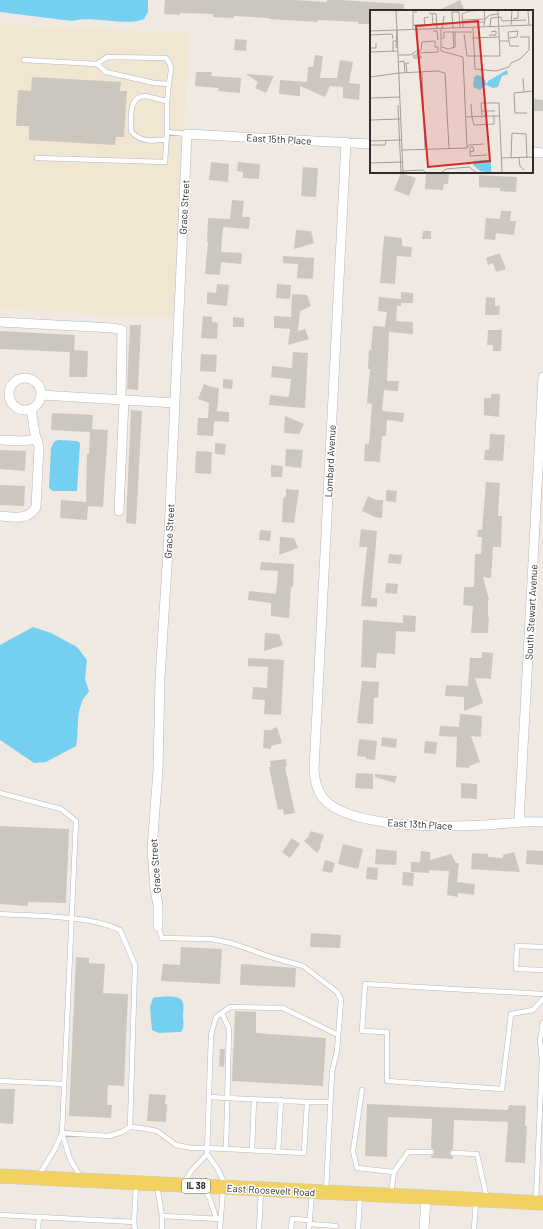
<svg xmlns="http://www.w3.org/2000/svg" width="543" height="1229" font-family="Barlow,sans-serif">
  <rect width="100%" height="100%" fill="#efe9e1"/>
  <path fill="#f0e6d1" d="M0,24L189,33L175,319L0,309Z"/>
  <path fill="#75cff0" d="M0,0H148V12L144,19C127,27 93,15 72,21L0,12Z
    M58,440L77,441L80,443L77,491H53L49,488L51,448L54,442Z
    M33,627L51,633L77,647L87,660L85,679L89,691C87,695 83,698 82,702C76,715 79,731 76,746L46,762L34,763L0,740V645Z
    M157,997C164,997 181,994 183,1003C184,1007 183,1012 183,1016C183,1023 185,1027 181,1032L159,1033L152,1030L150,1007L153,998Z"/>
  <path fill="#cbc7bf" d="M165,0H294L327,2V0H340L404,4V11H371V24H358V22L318,20V22L269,19V18L234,16V18L213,17V14L180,13V15L164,14Z
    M460,0L465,11H437Z
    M235,39L247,40L246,51L234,50Z
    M315,55L323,56L320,78H337L340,60L353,62L349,83L360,84L359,100L343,98V87L330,86L325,97L300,86V96L279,94L280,80L307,82L308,67H313Z
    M196,72H212L211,76L241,78L240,93L218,91L219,88L195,86Z
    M246,74L274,76L266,93L255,88L258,82Z
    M32,77L121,82L120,91H127L124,137H116L115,145L29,140V126H16L18,90L31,91Z
    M533,99L543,100V111H532Z
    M211,162L229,164L228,182L209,180Z
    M238,162L260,164L259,179L243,178V172L237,171Z
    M303,167L318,168L316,197L301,196Z
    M426,172L449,174L448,184H444L443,190L425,189Z
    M401,173L416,178L409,196L394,190Z
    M479,175L517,177L516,192L500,191V188L479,187Z
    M232,200L244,201L242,217H250L249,229L223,227L221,252L242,253L241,264L221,262L220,275L205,274L208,242H207L208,218L230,219Z
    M501,211H511L510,221H516L514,235L496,233L495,240L484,239L486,218L500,219Z
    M296,230L311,231L314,243L294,249Z
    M423,231H431V239H422Z
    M384,236L402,238V246L412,247L411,257L397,256L395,284L380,283Z
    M497,254H500L506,269L496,272L493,263L488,265L486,258Z
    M283,256L314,258L313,279L297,278L298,264L283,263Z
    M217,284L229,285L227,306L207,304V292L216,293Z
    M277,284L291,285L290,299L276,298Z
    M401,292L413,293V303H401V306H397L396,321L413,322V334L389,332L387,381H399L398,391L384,390L382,411L404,413L403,422L387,420L386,436H382L380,462L364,461L365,444H369L372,404L367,403L370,369H368L369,350H371L373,326L385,327L387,312L378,311L379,297L401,299Z
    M292,294L307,295L311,306L300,311L298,331L305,329L309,339L288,345L290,329L274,328V316L291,317Z
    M486,297L495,298V306H500L499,315H485Z
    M203,316L212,317V322L218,323L217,339L201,338Z
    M233,317L244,318V327H233Z
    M130,325H141L138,390L127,389Z
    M488,330H502L501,351H493V345H487Z
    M0,331L75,335L74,350L88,351L87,377H69L70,352L0,349Z
    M293,352L308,353L305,408L269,405L270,395L289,397L291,379L271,377L272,366L292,368Z
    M201,354L217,355L216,372L200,371Z
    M223,379L233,380L232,389L223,388Z
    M204,384L212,387L219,388L217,411L229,412V422L214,421L213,436L197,435L198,418H208L209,403L198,399Z
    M491,394H500L499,417L484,415V398H491Z
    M131,410L142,411L136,524L126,523Z
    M52,413L93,415L92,429L108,430L103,507L88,506L87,520L60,518L61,500L86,502L87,454H89L90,432L51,430Z
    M285,416L304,424L299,434L284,433Z
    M490,434L505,435L503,461L484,460L485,450H489Z
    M215,443L226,444L225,455L215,454Z
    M286,449L303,450L301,468L285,466Z
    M0,450L26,451L25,471L0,469Z
    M196,451L212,452L211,474L195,473Z
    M271,465L283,466L282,477H271Z
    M486,482L500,483L498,516H502L501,547H493L491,578L483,577L489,600L488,601V617H489L488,633H471L473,606L463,605L464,587H474L475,554H481L482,537H477L478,530H482Z
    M0,485L25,486L24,506L0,505Z
    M286,489L299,490L294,523L282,522L283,501L284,497H286Z
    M386,490L397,491L396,502L386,501Z
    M368,496L376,500H383L382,518L373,517V516L362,511Z
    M361,529L377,531L371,598H377V607L361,606L367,547H359Z
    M260,530L271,531L270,541L259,540Z
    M280,537L294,538L298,548L279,555Z
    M389,554L402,555L401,564L388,563Z
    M261,562L294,564L293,587H291L289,618L271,616V603L248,600L249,591L276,594L278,571L260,570Z
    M386,583L398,584L397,594L385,593Z
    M403,615L416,616L415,632L396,631L395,654L377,653L376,668L361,667L363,620L403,623Z
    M265,633L279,634L283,645L264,651Z
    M482,652L493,653L491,679L475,678L483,703L464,711V697L445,696L446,685L468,686L470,658H482Z
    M248,658L284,660L281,715L264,714L265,700L252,699L253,687L267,688L268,667L248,666Z
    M362,681L379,682L378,698H374L373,724L357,723Z
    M460,714L482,716L481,737L471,736L480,762L469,766V768L456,767L457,737L439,736L440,726L459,727Z
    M277,727L282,743L271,746V749L263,748L264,730H270Z
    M382,737L397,739L396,748L381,746Z
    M359,739L377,741L375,760L366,759V757L357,756Z
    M425,741L437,742L436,754L424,753Z
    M286,759L287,766L285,767L295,813L284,815L283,809L278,810L269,767H271L270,761Z
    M356,773L373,774V789L355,788Z
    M375,774L397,776L395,783L375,777Z
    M461,783L477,784V799L461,798Z
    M0,826L69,829L66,903L28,902V906L0,904Z
    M311,831L324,835L320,846L321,847L317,853L304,841L308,837Z
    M292,838L300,844L290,858L282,852Z
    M343,844L363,849L358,869L338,864Z
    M376,849L397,851L396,865L375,864Z
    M527,850L543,851V865L526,864Z
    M421,851L430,852V860L451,854L456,863H459L457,882L475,884L474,895L458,893V897L447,895L449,871L429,870V873L411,872V862H420Z
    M514,852L520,872L471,869L472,853L488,854V857L503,858V855Z
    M325,860L335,863L332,873L322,871Z
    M367,867L378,868L377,880L366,879Z
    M403,872L414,873L413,886L402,885Z
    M311,933L341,935L340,948L310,947Z
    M181,947L222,949L220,984L161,981L163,964L180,965Z
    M76,957L89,958V963L105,964L103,993L128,994L124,1086L108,1085L107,1105H112L111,1118L69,1116Z
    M241,964L296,968L295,987L240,985Z
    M235,1011L256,1012V1033L326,1038L323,1086L232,1081Z
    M220,1049H225L224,1067L219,1066Z
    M0,1089H15L13,1124L0,1123Z
    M149,1094L166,1095L165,1104H167L166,1122L147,1121Z
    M367,1104L508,1110L509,1105L526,1106L525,1126H527L525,1163L505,1162L508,1122L454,1120L453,1149L449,1152L450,1155L453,1157V1159L431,1158V1156L433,1155L435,1152L434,1150L431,1148L432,1119L388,1117L387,1157L365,1156Z"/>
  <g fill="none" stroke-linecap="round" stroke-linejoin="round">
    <defs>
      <path id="service" d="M24,60L97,64L107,57L166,58C174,67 170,74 169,84C168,89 168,95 167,101
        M97,64L106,72L154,83L169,84
        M167,139C154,141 140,143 131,131C131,120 128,96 145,96C152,97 160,100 167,101V132
        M37,158L165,162L167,132L187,134
        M0,793L61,809L76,821L62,1133L70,1159L81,1178
        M0,914C35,916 88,915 120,930L135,965L130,1127
        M158,926L162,938L211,939L231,943L274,958L303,966L337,992L341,1000L337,1051L332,1072L326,1191
        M543,947L517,946L516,969L543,970
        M543,994L365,984L362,1031L387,1032V1081L502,1089L511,1014L533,1010L543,999
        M222,1013L229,1029L226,1149
        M0,1081L64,1084
        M362,1090L353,1151L357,1168L394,1172
        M209,1097L307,1102
        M62,1133L109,1136L122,1132L130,1127L141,1128L157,1131L176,1145L192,1148H207L304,1153L307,1102H330
        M252,1150L254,1099
        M278,1152L281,1100
        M453,1153L477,1154L487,1199
        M39,1175L55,1149L62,1133
        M183,1183L193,1169L207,1154
        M225,1184L217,1168L207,1154L211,1035L216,1017L230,1007L283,1008L338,1035
        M157,1185L162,1216V1229
        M204,1189L210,1199L216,1218
        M391,1193L394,1172L408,1152H431
        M536,1200L542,1060L540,1041L543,1023
        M0,1215L134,1222
        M162,1216L221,1219
        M310,1224L336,1226
        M38,1229L39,1217
        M135,1229L134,1222L136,1185
        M220,1229L223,1189
        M259,1229L261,1191
        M291,1229L292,1219L310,1220
        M309,1229L312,1193
        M358,1229L360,1195
        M474,1229L476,1201"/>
      <path id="minor" d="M346,142L314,769C315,780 316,789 323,798C348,829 447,827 485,825C504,824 524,821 543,822
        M532,152L543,153
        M0,322L113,328L122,330L121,400
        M9 394a16 16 0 1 1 32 0a16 16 0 1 1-32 0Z
        M41,395L175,403
        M0,440L23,441L37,439
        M119,511L124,400
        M0,516C13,517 28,521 36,507L39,447L35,434L31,409
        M519,822L543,377
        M158,926V905L155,889L152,849L158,770L160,678L169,533L187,134L371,144
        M424,1229L426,1198"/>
      <path id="primary" d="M0,1176L543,1203"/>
    </defs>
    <use href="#service" stroke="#b4b7c1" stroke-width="5.5"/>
    <use href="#minor" stroke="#b4b7c1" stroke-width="10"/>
    <use href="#primary" stroke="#c9c9c9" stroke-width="15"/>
    <use href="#service" stroke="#fff" stroke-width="4.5"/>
    <use href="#minor" stroke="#fff" stroke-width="9"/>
    <use href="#primary" stroke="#f2d163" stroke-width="14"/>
  </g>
  <g text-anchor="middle" stroke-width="3" stroke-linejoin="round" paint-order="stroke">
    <rect fill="#fff" stroke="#6d6d6d" stroke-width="1" x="182" y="1179" width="28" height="14" rx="3"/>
    <g font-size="9" font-weight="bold" fill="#2e2e2e">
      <text x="196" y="1189">IL 38</text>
    </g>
    <g font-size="10" fill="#2e2e2e" stroke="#fff">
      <text transform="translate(279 139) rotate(3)" y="4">East 15th Place</text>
      <text transform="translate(184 207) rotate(-87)" y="4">Grace Street</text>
      <text transform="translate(330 461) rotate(-87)" y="4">Lombard Avenue</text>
      <text transform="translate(169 531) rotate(-87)" y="4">Grace Street</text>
      <text transform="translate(531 612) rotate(-87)" y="4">South Stewart Avenue</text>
      <text transform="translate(420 824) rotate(3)" y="4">East 13th Place</text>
      <text transform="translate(155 866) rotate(-94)" y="4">Grace Street</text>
      <text transform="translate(271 1190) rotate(3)" y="4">East Roosevelt Road</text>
    </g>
  </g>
  <g transform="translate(370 10)">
    <rect width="163" height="163" fill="#efe9e1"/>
    <path d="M137,60L138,64L132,66L128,77L123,78L116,75L110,80L103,77L104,67L107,65L113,67L117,74L118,71ZM112,150H121V163L110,161L103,155V151Z" fill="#75cff0"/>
    <path fill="none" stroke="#a29e99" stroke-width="1" d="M26,0L27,20M158,0L159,15M59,3L66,4L67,18M62,3L63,14L67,13M143,9L148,8V0M92,10L115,9L114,0M93,13L114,12M43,15H55L54,8L59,7M141,15L142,0M114,16L115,9L120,5L128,4M120,16L121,8L131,7L132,11L156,10M93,17L92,4L100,1L114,0M72,18L74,6M83,18L82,2H89L90,17M103,18L105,59L126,61L139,57L141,53L150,49L159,40V27H150M43,19V2H47M71,19V41L93,47L97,138M27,20L33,163M0,21L163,15M63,21H67L68,30M83,22L84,38M94,24L97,46H130L128,0M0,25L22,24L23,29M119,25H126V21L121,22M72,28H74V22H102M102,28L129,27M139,28L147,27L148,21L138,22L139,31M130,31H139L140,36H149M0,33V38H6V33M72,37L78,39L85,37V22M26,38L27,20M0,42L28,41M23,42V31H26M43,44L44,48H51V46H45M29,45H40L48,40L47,20M45,46L49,41L51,40L52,32L65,31V37H68V42L47,43M29,52L34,51L35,62M37,62L36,53H39M52,62L55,139M0,67L29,63L67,61L75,63L79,139M153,68L154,82M0,88L30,87M101,94L102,107M28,95L31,163M111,101H125M157,103H145L144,83L163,81M112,105L111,93H129L132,163M115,106H130M96,107L115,106L111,107M102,107L104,115L124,114V106M0,110L30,109M0,131L31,130M0,135H15L16,131M100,137H103L104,141L100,142V138M97,138L99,135L114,134M32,140L97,138M100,142V146L117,145M131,148L163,147M141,148L142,123L156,124L157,148M149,148L150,156L154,160M0,153L32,152M32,161L53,160L56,163M71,163L76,159L99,157L107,163"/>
    <path fill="#d62828" fill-opacity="0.15" stroke="#d62828" stroke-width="2" d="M108,11L120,151L58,157L46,16Z"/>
    <rect width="163" height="163" fill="none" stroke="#2e2e2e" stroke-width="2"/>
  </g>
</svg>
